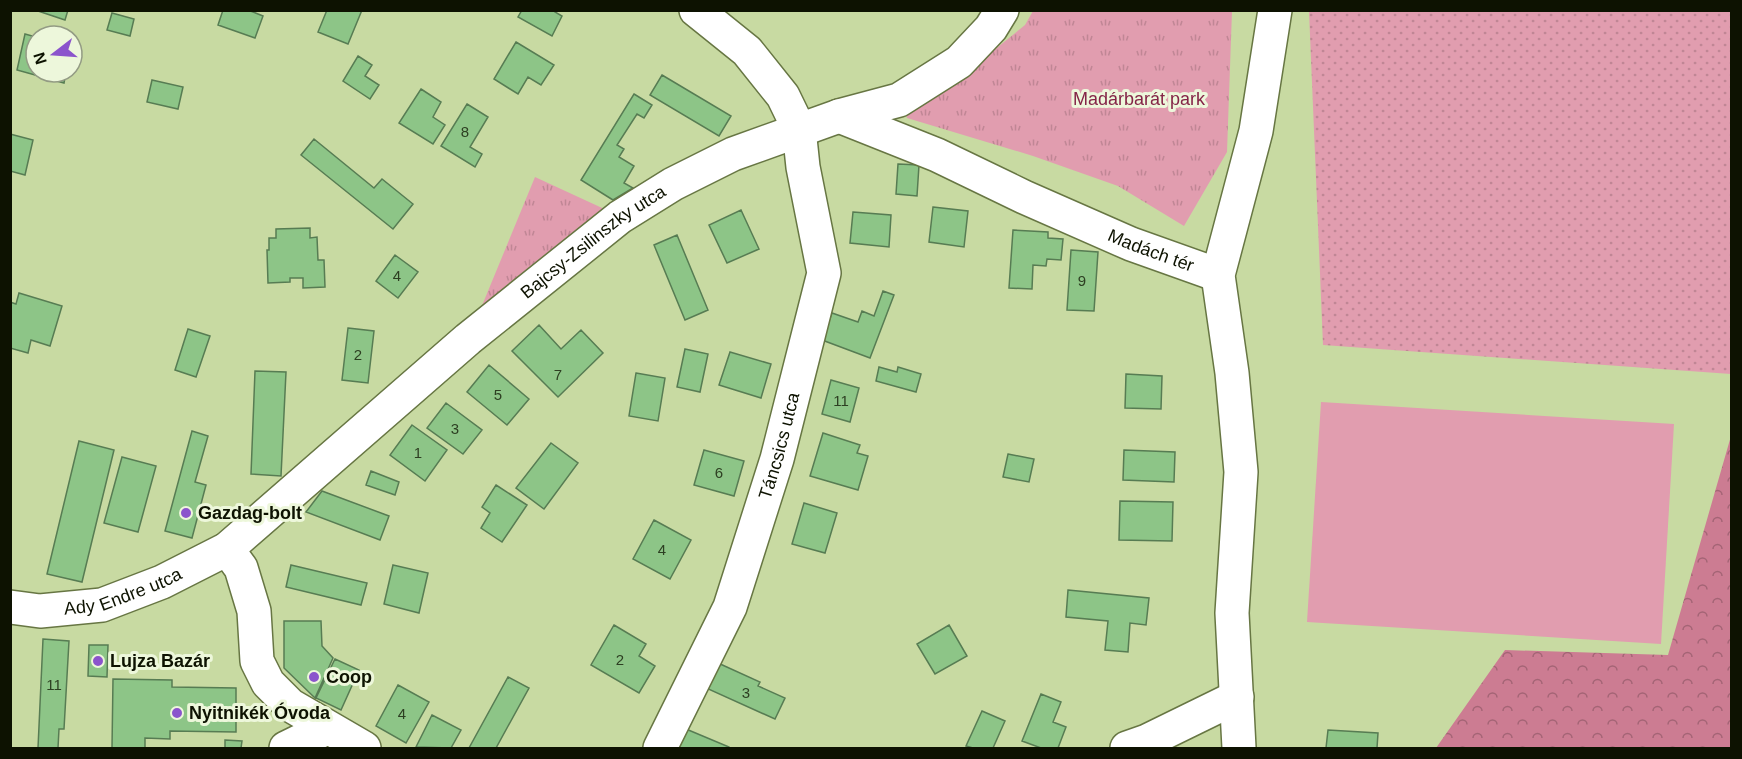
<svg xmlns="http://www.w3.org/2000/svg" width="1742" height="759" font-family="Helvetica,sans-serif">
  <defs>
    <pattern id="grass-dots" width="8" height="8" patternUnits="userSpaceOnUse" patternTransform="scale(1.5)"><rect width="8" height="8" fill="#e19daf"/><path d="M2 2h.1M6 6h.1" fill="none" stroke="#c08695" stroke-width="1.8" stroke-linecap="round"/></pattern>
    <pattern id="forest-crowns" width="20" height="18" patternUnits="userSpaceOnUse" patternTransform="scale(1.5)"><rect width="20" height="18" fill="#cc7c92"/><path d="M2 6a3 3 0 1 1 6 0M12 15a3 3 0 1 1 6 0" fill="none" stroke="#a46475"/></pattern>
    <pattern id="park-tufts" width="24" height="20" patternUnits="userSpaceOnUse" patternTransform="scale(1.5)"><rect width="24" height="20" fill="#e19daf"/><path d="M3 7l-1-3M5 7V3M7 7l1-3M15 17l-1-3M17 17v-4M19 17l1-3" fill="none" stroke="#c08695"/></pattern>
  </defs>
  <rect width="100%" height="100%" fill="#c8daa2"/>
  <path fill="url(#grass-dots)" d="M1309,11H1731V374L1323,345Z"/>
  <path fill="url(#forest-crowns)" d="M1731,436V748H1436L1505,650L1668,655Z"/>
  <path fill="url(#park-tufts)" d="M1033,11H1232L1227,152L1184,226L1118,186L1033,156L907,118L904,108L967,72L1025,25Z
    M535,177L613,213L474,325Z"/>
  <path fill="#e19daf" d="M1321,402L1674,424L1661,644L1307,622Z"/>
  <path fill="#8dc587" stroke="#577c53" stroke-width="1.5" d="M35,10H68L65,20Z
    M223,10H248L263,16L255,38L218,25Z
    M327,10H362L348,44L318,32Z
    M522,10H556L555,12L562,16L552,36L518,17Z
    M112,13L134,19L130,36L107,30Z
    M25,34L36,37V72H66L64,83L17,70Z
    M516,42L554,65L541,85L528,77L518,94L494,79Z
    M358,56L372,65L365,76L379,85L370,99L343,81Z
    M662,75L731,116L719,136L650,95Z
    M152,80L183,87L178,109L147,102Z
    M421,89L441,102L433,117L445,125L433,144L399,123Z
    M634,94L652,105L644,118L637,114L617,145L624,149L619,157L634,166L624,183L633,188L613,200L581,180Z
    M467,104L488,117L470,147L482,154L475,167L441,146Z
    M10,134L33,140L25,175L10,171Z
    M314,139L374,188L382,179L413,204L393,229L301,155Z
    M898,164L919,165L917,196L896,194Z
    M933,207L968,211L964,247L929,242Z
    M741,210L759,249L727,263L709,225Z
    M853,212L891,215L889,247L850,243Z
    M310,228V238L317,237L318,260H324L325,287L303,288V278H290V282L268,283L267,250H269V238H276V229Z
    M1013,230L1048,232V238L1063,239L1061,260L1047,259L1046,266L1033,265L1032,289L1009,288Z
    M677,235L708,310L685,320L654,245Z
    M1071,250L1098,252L1094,311L1067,310Z
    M395,255L418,272L398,298L376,281Z
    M883,291L894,295L870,358L822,340L832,313L858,322L862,311L874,316Z
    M19,293L62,306L50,346L31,340L28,353L10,348V302L16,304Z
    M539,325L561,349L581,330L603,353L558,397L512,351Z
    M348,328L374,331L368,383L342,380Z
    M188,329L210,336L196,377L175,370Z
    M685,349L708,354L700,392L677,387Z
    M730,352L771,364L761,398L719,385Z
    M489,365L529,399L507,425L467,392Z
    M879,367L897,372L898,367L921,374L916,392L876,381Z
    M255,371L286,372L281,476L251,474Z
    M636,373L665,378L658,421L629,416Z
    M1126,374L1162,376L1161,409L1125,408Z
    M831,380L859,388L850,422L822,414Z
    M446,403L482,430L463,454L427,428Z
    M412,425L447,450L425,481L390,455Z
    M192,431L208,436L195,482L206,485L192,538L165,531Z
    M823,433L860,445L857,453L868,456L858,490L810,476Z
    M79,441L114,450L82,582L47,574Z
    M551,443L578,463L544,509L516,488Z
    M704,450L744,461L734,496L694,485Z
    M1124,450L1175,452L1174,482L1123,480Z
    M1008,454L1034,459L1029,482L1003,477Z
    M122,457L156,466L138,532L104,523Z
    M371,471L399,482L395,495L366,485Z
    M496,485L527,505L502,542L481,528L490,513L482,507Z
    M322,491L389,516L380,540L306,512Z
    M1120,501L1173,502L1172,541L1119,540Z
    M804,503L837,513L825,553L792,544Z
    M654,520L691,540L670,579L633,559Z
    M291,565L367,583L361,605L286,587Z
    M393,565L428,573L419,613L384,604Z
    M1068,590L1149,598L1146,625L1130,623L1128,652L1105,650L1108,621L1066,617Z
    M284,621H321L322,646L333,658L315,698L284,668Z
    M614,625L646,644L639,656L655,666L639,693L591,665Z
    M949,625L967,656L935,674L917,644Z
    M43,639L69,641L64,729H59L58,748H38Z
    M89,645H108L107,677L88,676Z
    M335,659L359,670L341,710L316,698Z
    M718,663L760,682L758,686L785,698L775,719L706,688Z
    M508,677L529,688L496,748H469Z
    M113,679L172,680V687L236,688V732L170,731V739L145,738V748H112Z
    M398,685L429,702L406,743L376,726Z
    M1041,694L1061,702L1053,722L1066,727L1058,748H1041L1022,741Z
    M982,711L1005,721L993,748H973L966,746Z
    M432,715L461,730L451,748L416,747Z
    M686,729L729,747V748H677Z
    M1328,730L1378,733L1377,748H1326Z
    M225,740L242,741L241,748H225Z"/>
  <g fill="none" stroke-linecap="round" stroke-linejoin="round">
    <defs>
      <g id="minor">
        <path id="s1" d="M839,116L937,155L1024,197L1131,244L1218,275"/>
        <path d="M227,549L241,568L254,611L257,661L268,683L290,705L364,748"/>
        <path id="s2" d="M10,607L40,611L102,605L162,582L227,549L468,339L620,217L673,184L733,154L839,116L899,100L959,62L991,28L1002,10"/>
        <path d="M286,748L327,728"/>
        <path id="s3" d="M660,748L730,607L777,459L824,273L803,167L799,129L783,96L747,51L696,10"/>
        <path d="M1127,748L1147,741L1237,697"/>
        <path d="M1239,748L1232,613L1241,472L1232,373L1218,275L1256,131L1275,10"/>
      </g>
    </defs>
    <use href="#minor" stroke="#677643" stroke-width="36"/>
    <use href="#minor" stroke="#fff" stroke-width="33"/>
  </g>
  <g fill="#8b54cc" stroke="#edf7db" stroke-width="2">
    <circle cx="186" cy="513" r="6"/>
    <circle cx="98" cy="661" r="6"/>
    <circle cx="314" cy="677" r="6"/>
    <circle cx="177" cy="713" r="6"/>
  </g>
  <g text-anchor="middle" stroke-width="6" stroke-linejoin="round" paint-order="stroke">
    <g font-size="15" fill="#2d3f22">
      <text x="465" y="137">8</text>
      <text x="397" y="281">4</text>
      <text x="1082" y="286">9</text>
      <text x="358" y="360">2</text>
      <text x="558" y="380">7</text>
      <text x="498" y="400">5</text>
      <text x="841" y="406">11</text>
      <text x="455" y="434">3</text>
      <text x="418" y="458">1</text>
      <text x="719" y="478">6</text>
      <text x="662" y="555">4</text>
      <text x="620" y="665">2</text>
      <text x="54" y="690">11</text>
      <text x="746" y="698">3</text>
      <text x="402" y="719">4</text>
    </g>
    <g font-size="18" fill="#842447" stroke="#edf7db">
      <text x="1139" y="105">Madárbarát park</text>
    </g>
    <g font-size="18" fill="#0d1201" stroke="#edf7db">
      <text dy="6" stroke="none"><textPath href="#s2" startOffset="708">Bajcsy-Zsilinszky utca</textPath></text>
      <text dy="6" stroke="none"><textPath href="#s1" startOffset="340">Madách tér</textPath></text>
      <text dy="6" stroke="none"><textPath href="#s3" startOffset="326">Táncsics utca</textPath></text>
      <text dy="6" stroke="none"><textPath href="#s2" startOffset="116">Ady Endre utca</textPath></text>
    </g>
    <g font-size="18" font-weight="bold" fill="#0d1201" stroke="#edf7db" text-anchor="start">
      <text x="198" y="519">Gazdag-bolt</text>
      <text x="110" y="667">Lujza Bazár</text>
      <text x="326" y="683">Coop</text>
      <text x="189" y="719">Nyitnikék Óvoda</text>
    </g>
  </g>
  <rect width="1742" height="759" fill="none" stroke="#0d1201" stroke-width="24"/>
  <g transform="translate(54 54) rotate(253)"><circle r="28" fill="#edf7db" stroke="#939b84" stroke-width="1.5"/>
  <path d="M0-4.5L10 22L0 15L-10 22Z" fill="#8b54cc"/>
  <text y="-9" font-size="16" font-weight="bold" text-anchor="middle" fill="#0d1201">N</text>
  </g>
</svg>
